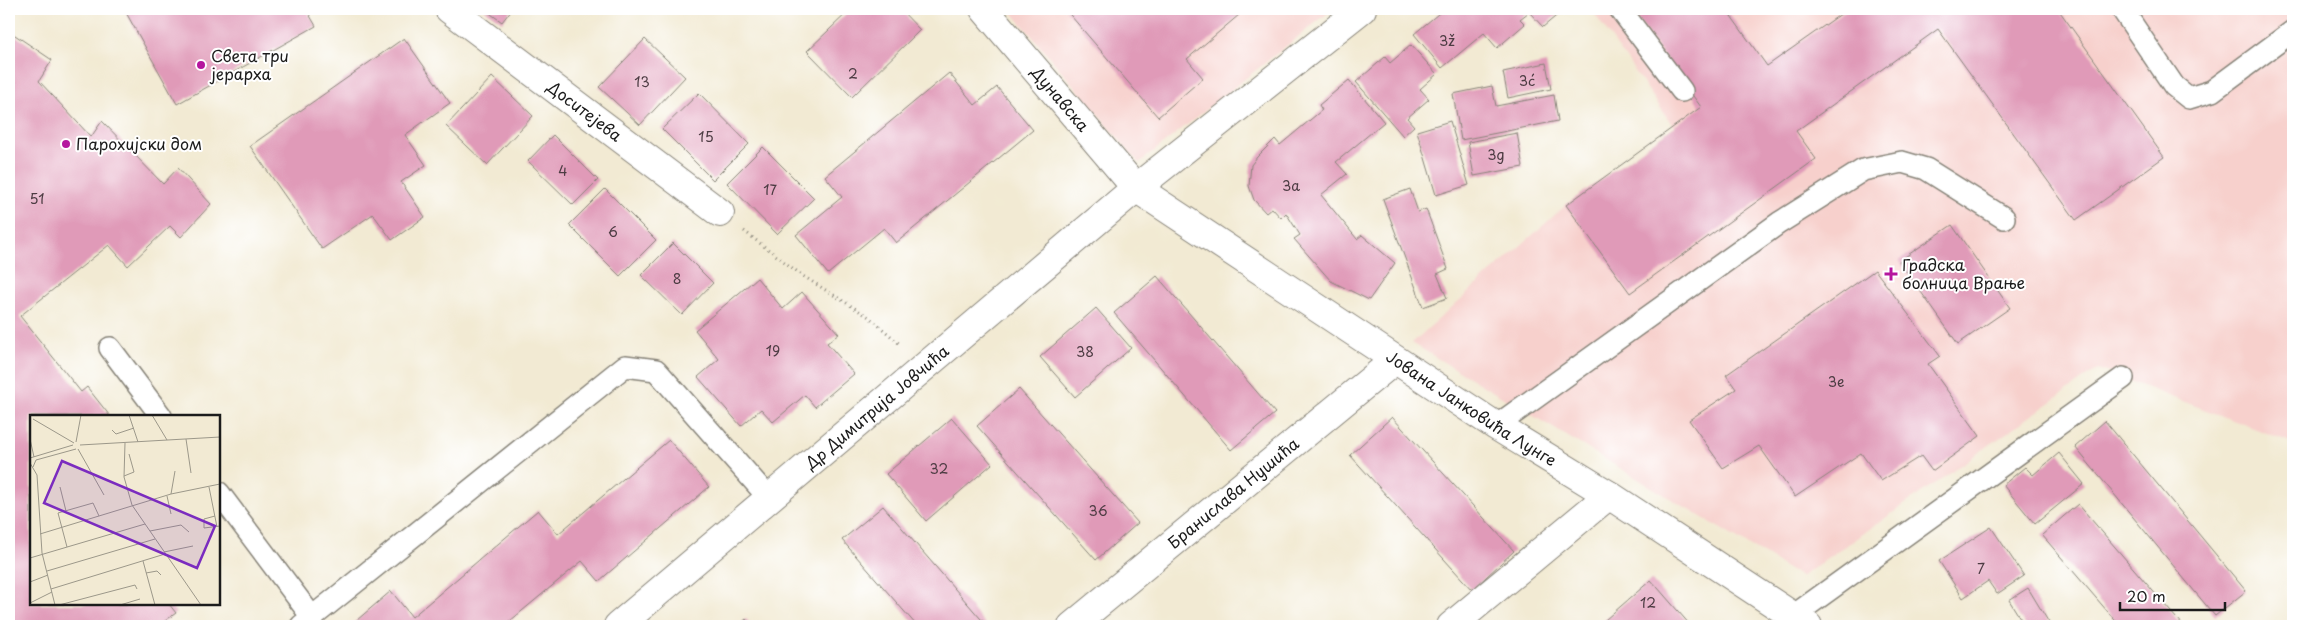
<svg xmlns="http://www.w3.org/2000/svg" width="2302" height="635" font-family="'Playpen Sans',sans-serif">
  <rect width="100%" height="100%" fill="#fff"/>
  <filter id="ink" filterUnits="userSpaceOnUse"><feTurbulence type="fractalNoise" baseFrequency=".02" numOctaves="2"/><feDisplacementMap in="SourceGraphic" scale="10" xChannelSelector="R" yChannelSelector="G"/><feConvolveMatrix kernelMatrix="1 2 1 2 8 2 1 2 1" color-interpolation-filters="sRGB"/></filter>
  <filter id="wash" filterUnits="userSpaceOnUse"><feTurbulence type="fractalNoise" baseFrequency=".0096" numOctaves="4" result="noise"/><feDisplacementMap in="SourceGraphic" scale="20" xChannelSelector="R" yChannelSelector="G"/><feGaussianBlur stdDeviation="1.12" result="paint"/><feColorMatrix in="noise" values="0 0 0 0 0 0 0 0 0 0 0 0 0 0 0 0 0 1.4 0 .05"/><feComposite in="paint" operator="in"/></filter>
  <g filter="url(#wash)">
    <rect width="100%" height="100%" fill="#f2ead3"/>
    <path fill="#f7d0cc" d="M1009,9H1333L1139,163Z
      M1591,9H2293V443L2098,369L1801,577L1412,343L1566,205L1674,127Z"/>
    <g id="blocks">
      <path fill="#e09ab8" d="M124,9H306L316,26L177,104Z
        M484,9H512L502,22Z
        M851,9H900L920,30L852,97L807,51Z
        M1065,9H1246L1187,59L1203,78L1158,117Z
        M1444,9H1559L1561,12L1543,27L1529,12L1520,19L1525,24L1497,48L1484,33L1442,68L1414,34Z
        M1630,9H1726L1767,66L1848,9H2058L2164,157L2076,220L1938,29L1796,131L1816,159L1630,293L1566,205L1701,107Z
        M9,31L52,60L39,81L91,137L102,121L163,184L178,168L211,204L181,237L170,226L128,266L109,245L20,316L81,392L87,387L110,416H31V604H169L176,613L158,626H9Z
        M404,38L450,103L405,135L426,165L401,182L425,217L392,240L373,214L322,249L250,146Z
        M645,39L685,77L640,125L599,87Z
        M1411,45L1437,74L1420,89L1429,99L1407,118L1414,126L1403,136L1356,82L1385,57L1390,63Z
        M1546,63L1551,89L1508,98L1503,72Z
        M949,73L975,105L997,87L1033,130L896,243L884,228L828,274L796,235L842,197L825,176Z
        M492,77L533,116L487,165L446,126Z
        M1349,80L1384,122L1336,162L1347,174L1321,195L1357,239L1362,235L1395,263L1369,300L1331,281L1294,239L1300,235L1286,213L1281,218L1272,208L1266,213L1254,200L1249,186L1251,165L1257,157L1275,139L1280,145L1322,110L1319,105Z
        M1492,86L1496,106L1554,95L1558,121L1461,140L1453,94Z
        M699,93L749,144L713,180L662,129Z
        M1450,121L1469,185L1436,195L1417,131Z
        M1517,133L1523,167L1474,176L1468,142Z
        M553,135L598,180L573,205L528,161Z
        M763,147L814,198L777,234L727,183Z
        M605,189L656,240L620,276L569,225Z
        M1410,189L1418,212L1426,209L1448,269L1437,274L1447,298L1423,307L1383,199Z
        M1952,225L2010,308L1958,344L1899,261Z
        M673,243L713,283L682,315L641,275Z
        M1875,270L1940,356L1928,364L1980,436L1932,471L1921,456L1881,481L1861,453L1795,497L1759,446L1723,468L1689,420L1736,389L1726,375Z
        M1157,276L1275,413L1231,450L1114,313Z
        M757,278L783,309L802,292L839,334L827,343L854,374L815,407L805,395L773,422L761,409L741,426L698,377L719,359L695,330Z
        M1096,308L1131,348L1075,397L1040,357Z
        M1019,389L1138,523L1096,560L977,426Z
        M1392,417L1514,551L1472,590L1350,455Z
        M952,418L992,464L926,521L886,474Z
        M2105,421L2246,591L2215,616L2075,447Z
        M669,440L709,487L599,581L582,561L504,626H350L391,591L412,617L538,510L558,534Z
        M2059,453L2084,484L2035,524L2003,485L2025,467L2033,475Z
        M2078,504L2183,626H2120L2042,535Z
        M883,506L987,626H917L842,540Z
        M1991,527L2024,576L1997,594L1988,581L1963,598L1939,561Z
        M1651,580L1691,626H1598Z
        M2028,588L2051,626H2025L2009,600Z
        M746,619L752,626H738Z"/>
    </g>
  </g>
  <g filter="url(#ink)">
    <use href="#blocks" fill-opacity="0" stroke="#878378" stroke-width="1"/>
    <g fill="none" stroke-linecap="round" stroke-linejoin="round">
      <defs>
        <path id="lane" d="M1620,9L1682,91
          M2122,9L2174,86L2189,98L2212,91L2293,31
          M110,348L161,416
          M1496,426L1779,223L1863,170L1902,162L1926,169L2004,218
          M219,493L312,617
          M1793,616L2123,378
          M301,626L625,366L656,370L769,498"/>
        <g id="street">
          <path id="s1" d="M449,9L720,213"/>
          <path id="s2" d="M984,9L1136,188L1496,426L1609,495L1808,626"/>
          <path id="s3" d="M618,626L1136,188L1362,9"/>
          <path id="s4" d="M1072,626L1395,360"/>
          <path d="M1451,626L1609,495"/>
        </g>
      </defs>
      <use href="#lane" stroke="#878378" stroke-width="24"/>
      <use href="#street" stroke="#878378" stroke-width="30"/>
      <path stroke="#878378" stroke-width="3" stroke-dasharray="1 4" stroke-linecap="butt" d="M744,231L803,276L869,317L901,345"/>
      <use href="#lane" stroke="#fff" stroke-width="21"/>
      <use href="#street" stroke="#fff" stroke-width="28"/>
    </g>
  </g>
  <g fill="#b5179e" stroke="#fff" stroke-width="2">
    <circle cx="201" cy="65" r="5"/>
    <circle cx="66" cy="144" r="5"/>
    <path d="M1888.5 266.5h5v5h5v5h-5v5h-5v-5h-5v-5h5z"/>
  </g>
  <g text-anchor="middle" stroke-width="4" stroke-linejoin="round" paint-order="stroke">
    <g font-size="14" fill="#4d3c43">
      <text x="1447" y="46">3ž</text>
      <text x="853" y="79">2</text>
      <text x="1527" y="86">3ć</text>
      <text x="642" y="87">13</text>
      <text x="706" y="142">15</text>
      <text x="1496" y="160">3g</text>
      <text x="563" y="176">4</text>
      <text x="1291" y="191">3a</text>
      <text x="770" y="195">17</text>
      <text x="37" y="204">51</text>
      <text x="613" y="237">6</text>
      <text x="677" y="284">8</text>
      <text x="773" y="356">19</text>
      <text x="1085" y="357">38</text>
      <text x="1836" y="387">3e</text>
      <text x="939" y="474">32</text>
      <text x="1098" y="516">36</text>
      <text x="1981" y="574">7</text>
      <text x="1648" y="608">12</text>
    </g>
    <g font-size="16" fill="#1c1c1c" stroke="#fff" text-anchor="start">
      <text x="211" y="62">Света три<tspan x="211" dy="18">јерарха</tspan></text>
      <text x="76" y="150">Парохијски дом</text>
      <text x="1902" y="271">Градска<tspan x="1902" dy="18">болница Врање</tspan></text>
    </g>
    <g font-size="16" fill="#1c1c1c" stroke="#fff">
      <text dy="6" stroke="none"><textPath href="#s2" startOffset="118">Дунавска</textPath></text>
      <text dy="6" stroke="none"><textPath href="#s1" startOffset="170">Доситејева</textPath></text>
      <text dy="6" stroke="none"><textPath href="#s3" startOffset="339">Др Димитрија Јовчића</textPath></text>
      <text dy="6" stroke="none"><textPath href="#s2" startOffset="636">Јована Јанковића Лунге</textPath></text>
      <text dy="6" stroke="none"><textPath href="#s4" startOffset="209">Бранислава Нушића</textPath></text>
    </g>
  </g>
  <g transform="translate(30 415)">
    <rect width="190" height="190" fill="#f2ead3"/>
    <path fill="none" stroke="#9c988a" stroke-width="1" d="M99,0L108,27M122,0L137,25M3,4L44,28M82,15L86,19L104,13M0,24L4,42M156,24L161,58M46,27L51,0M95,28L94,62L102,90L171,190M50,30L190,22M48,34L74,80M0,43L43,30M0,48L7,60L12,138L25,190M3,52L6,45L46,34M94,61L104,57L99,39M30,72L36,96M179,72L187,112M141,79L145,56M137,81L141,99M185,101L174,104V113L190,111M120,116L151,110L159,117M10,119L141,79L190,69M37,132L28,98L63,88L69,101M134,137L163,131M0,143L115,109M113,146L125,190M17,156L125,124M116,158L127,156L131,160M0,167L18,160M21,174L135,139M0,188L22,177M29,190L105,170L107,174M90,190L110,184"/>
    <path fill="#7b2cbf" fill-opacity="0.15" stroke="#7b2cbf" stroke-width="2.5" d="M32,46L185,111L167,153L14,88Z"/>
    <rect width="190" height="190" fill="none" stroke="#1c1c1c" stroke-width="2.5"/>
  </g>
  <rect width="2302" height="635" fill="none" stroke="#fff" stroke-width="30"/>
  <path d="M2120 602v8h105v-8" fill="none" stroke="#1c1c1c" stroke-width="2.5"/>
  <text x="2127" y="602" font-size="15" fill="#1c1c1c" stroke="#ffffff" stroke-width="4" paint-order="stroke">20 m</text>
</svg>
